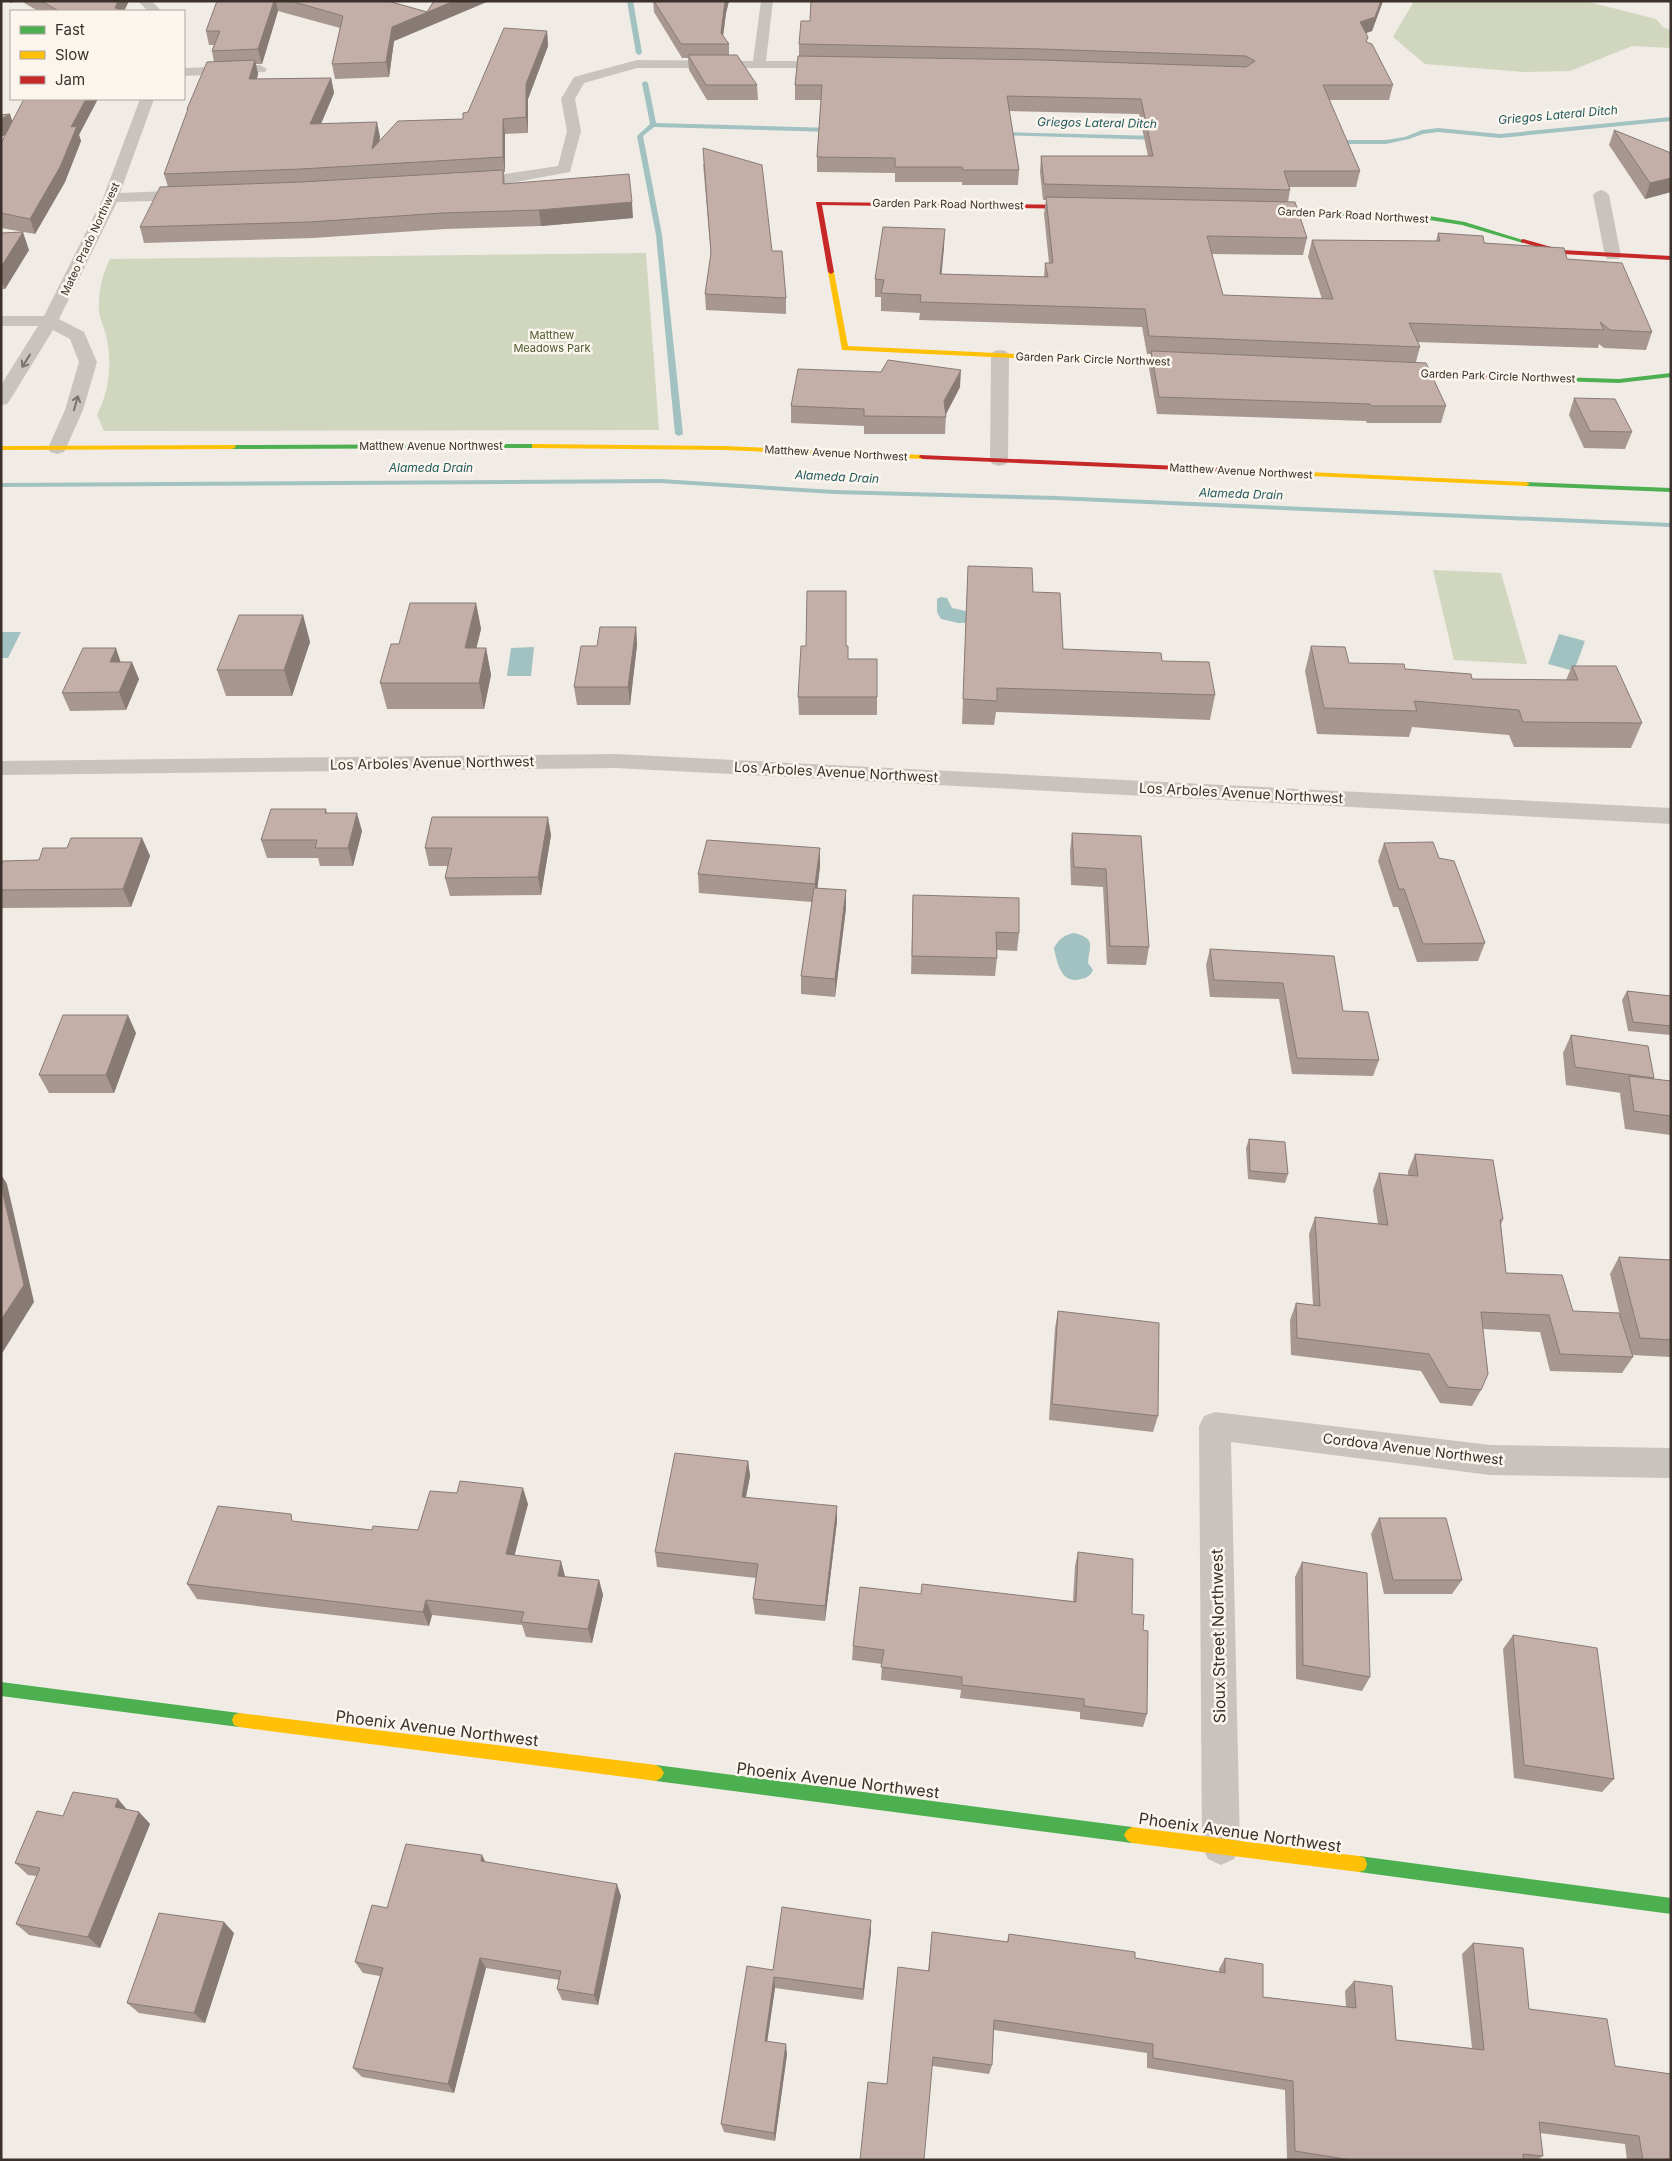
<svg xmlns="http://www.w3.org/2000/svg" width="1672" height="2161" font-family="Inter,sans-serif">
  <rect width="100%" height="100%" fill="#f0ebe5"/>
  <path fill="#d1d6bf" d="M1414,1H1585L1656,19L1664,28L1671,29V48L1632,46L1570,71L1524,72L1425,64L1393,37Z
    M646,253L659,430L104,431L97,415C109,391 112,366 107,340C106,330 100,321 99,311C98,292 102,275 110,259Z
    M1433,570L1501,573L1527,664L1454,660Z"/>
  <path fill="#a1c2c1" d="M941,597L947,598L952,608L970,612L969,623H958L941,619L937,612V599Z
    M1,632H21L8,658H1Z
    M1559,634L1585,641L1574,671L1548,664Z
    M534,647L531,676H507L511,648Z
    M1074,933C1097,939 1089,945 1088,963L1093,970C1091,975 1087,978 1081,979C1061,985 1057,962 1054,948C1059,939 1064,935 1074,933Z"/>
  <g fill="none" stroke-linecap="round" stroke-linejoin="round">
    <path fill="#a1c2c1" fill-rule="evenodd" d="M627,1H633L642,53L639,55L636,53Z
      M645,81L648,83L656,123L833,128L836,130L833,132L654,127L643,136L662,235L683,434L679,436L675,434L656,235L637,136L650,124L642,83Z
      M1671,117V121L1500,138L1438,132L1423,134L1409,139L1386,144H1334L1331,142L1334,140H1386L1405,137L1422,130L1438,128L1500,134Z
      M999,132L1158,136L1161,138L1158,140L997,135V133Z
      M660,479L834,490L1056,496L1671,523V527L1056,500L834,494L660,483L1,487V483Z"/>
    <path fill="#c9c3be" fill-rule="evenodd" d="M138,1H152L161,11H148Z
      M761,1H773L766,61H834L839,62L841,65L839,68H637L584,83L575,99L581,131L570,172L505,184L468,186L463,184L460,181L463,178L468,176L505,174L558,166L567,131L561,99L574,77L637,60L753,61Z
      M260,65L267,69L265,72L184,76V68Z
      M140,99H154L120,193L192,190L197,192L200,195L197,198L192,200L117,202L59,319L84,332L97,362L83,410L66,448L64,452L57,454L50,452L48,448L65,410L79,362L70,339L53,330L10,400L7,404L1,405V385L38,326H1V316H44L103,198Z
      M1601,190L1606,192L1609,195L1621,256L1619,259H1607L1605,256L1593,195L1596,192Z
      M1000,350L1006,351L1009,355L1008,460L1006,464L999,466L992,464L990,460L991,355L994,351Z
      M616,754L1671,808V824L616,768L1,775V761Z
      M1215,1412L1490,1445L1671,1448V1478L1490,1475L1231,1442L1240,1846L1234,1859L1221,1865L1208,1859L1202,1846L1199,1426L1204,1416Z"/>
    <path fill="#4caf50" fill-rule="evenodd" d="M1260,210L1423,215L1465,222L1526,241L1523,243L1462,225L1423,219L1262,213L1260,212Z
      M1671,373V377L1619,383L1558,381L1554,379L1558,377L1619,379Z
      M535,444H538V448L232,449L228,447L232,445Z
      M1523,482L1671,488V492L1526,486H1523Z
      M1,1682L239,1713L244,1715L246,1720L244,1725L239,1727L1,1696Z
      M656,1765L1132,1827L1137,1830L1140,1835L1137,1840L1132,1843L656,1781L651,1778L648,1773L651,1768Z
      M1359,1856L1671,1898V1914L1359,1872L1353,1870L1351,1864L1353,1858Z"/>
    <path fill="#ffc107" fill-rule="evenodd" d="M831,270L834,272L848,346L1100,358L1104,360L1100,362L842,350L828,272Z
      M532,444L724,446L923,455L927,457L923,459L724,450L535,448H532Z
      M235,445L236,447L232,449L1,450V446Z
      M1223,468L1526,482L1530,484L1526,486L1226,472L1222,470Z
      M239,1713L656,1765L661,1768L664,1773L661,1778L656,1781L239,1727L234,1725L232,1720L234,1715Z
      M1132,1827L1359,1856L1365,1858L1367,1864L1365,1870L1359,1872L1132,1843L1127,1840L1124,1835L1127,1830Z"/>
    <path fill="#c62828" fill-rule="evenodd" d="M816,202L1082,205L1085,207L1082,209L822,205L834,272L831,274L828,272Z
      M1523,239L1562,250L1671,256V260L1562,254L1521,242V240Z
      M1097,358L1188,362L1192,364L1188,366L1100,362L1096,360Z
      M1390,370L1558,377L1562,379L1558,381L1393,374L1389,372Z
      M920,455L1226,468L1230,470L1226,472L923,459L919,457Z"/>
  </g>
  <path fill="#a89690" d="M21,1H129L124,11H38Z
    M217,1H388L427,12L434,1H489L394,41L389,77L335,79L332,64L340,28L278,11L262,64H256L258,74L257,79L331,78L334,93L321,124L380,137L379,142L463,119L468,112L547,31L548,46L528,99V133L505,134V172H504L505,184L633,218L541,226L445,229L313,238L144,243L140,227L168,187L164,174L187,112V109L214,62L212,51L214,45H209L206,31Z
    M653,1H729L726,13L723,36L729,44V55L757,85L758,100H707L689,70L688,58H682L654,12Z
    M811,1H1383L1372,31L1366,33V42L1393,85L1389,100H1329L1360,171L1356,187H1289L1290,190L1288,202L1307,238L1303,255L1212,254L1223,295L1322,299L1308,257L1312,240L1436,241L1438,233L1567,259L1652,332L1646,350L1604,348L1599,344L1598,348L1417,342L1420,347L1416,362L1446,406L1441,423H1367L1366,421L1157,414L1149,368L1151,354H1147L1142,327L919,320L920,313L881,311V297H875V279L944,247L941,274L1044,277L1045,263H1049L1044,214L1046,200H1043L1040,172L1041,156H1148L1139,114L1009,111L1019,170L1018,185H962V182H895V173L817,172V157L821,100H795V85L799,56V44L810,21Z
    M1,115L13,121L79,135L81,141L65,182L35,234L1,228V143L6,135L1,137Z
    M1614,130L1671,153V192L1645,199L1609,145Z
    M703,163L772,251L786,298V314L706,310L705,294L711,255Z
    M1,233L29,250L5,289H1Z
    M881,372L960,387L946,414L945,434H864V426L791,423V406Z
    M1574,398L1632,432L1625,449L1584,448L1569,415Z
    M968,566L1033,592L1063,649L1162,661L1215,695L1210,720L996,712L994,725L962,724Z
    M476,603L481,629L476,648H486L491,675L484,709H387L380,683L399,644Z
    M303,615L310,642L292,696H226L217,670Z
    M636,627L637,645L630,705H577L574,687L597,646Z
    M846,646L848,659L877,697V715H799L798,697Z
    M1311,646L1349,663L1405,669L1472,679L1566,680L1572,666L1642,723L1631,748L1514,747L1509,735L1412,727L1409,737L1317,734L1305,671Z
    M121,662L139,679L126,710L70,711L62,693Z
    M326,809L327,813L362,831L353,866H320L318,858H267L261,840Z
    M1072,833L1141,836L1149,947L1146,965L1107,964L1103,887L1071,885L1070,851Z
    M551,835L541,895L450,896L445,878L448,866H429L425,848Z
    M142,838L150,856L131,907L1,908V865L39,860L67,848Z
    M1384,843L1439,858L1485,943L1478,961L1417,962L1398,907H1393L1378,861Z
    M820,848V866L817,888L846,908L835,997L801,994V976L812,902L699,893L698,874Z
    M913,895L1019,933L1017,951L997,950V958L995,976L911,974Z
    M1210,949L1343,1011L1379,1060L1373,1076L1292,1074L1279,999L1210,997L1206,965Z
    M1627,991L1671,996V1035L1628,1031L1622,1000Z
    M136,1033L114,1093H49L39,1075Z
    M1571,1035L1654,1078L1653,1079L1671,1081V1135L1625,1129L1620,1094L1621,1093L1566,1085L1563,1053Z
    M1249,1139L1288,1174L1285,1183L1248,1179L1246,1148Z
    M1415,1154L1503,1219L1501,1225L1506,1273L1573,1311L1620,1316L1610,1274L1619,1257L1671,1260V1357L1632,1355L1633,1357L1622,1373L1550,1371L1540,1332L1483,1329L1481,1390L1472,1406L1440,1403L1421,1371L1291,1355L1290,1320L1296,1303L1313,1305L1309,1234L1315,1217L1378,1224L1373,1190L1379,1173L1408,1175V1171Z
    M1058,1311L1158,1416L1153,1432L1049,1420L1055,1328Z
    M748,1461L750,1476L746,1497L837,1521L825,1621L755,1614L753,1599L756,1578L657,1567L655,1552Z
    M528,1504L514,1555L565,1577L599,1580L603,1595L592,1643L526,1637L522,1625L432,1615L429,1626L197,1599L187,1584L294,1522L372,1530H418Z
    M1379,1518L1462,1580L1452,1594H1384L1371,1534Z
    M1078,1552L1132,1614L1143,1630L1147,1714L1143,1727L1080,1719V1712L960,1698L961,1690L881,1680L882,1664L852,1660L853,1646L921,1594L1073,1601L1075,1566Z
    M1302,1562L1370,1677L1362,1691L1296,1679L1295,1577Z
    M1513,1635L1614,1779L1602,1792L1514,1778L1503,1649Z
    M128,1810L139,1812L150,1824L100,1948L29,1935L16,1924L37,1876L28,1875L15,1863L63,1816Z
    M486,1862L621,1896L598,2005L562,2000L557,1989L559,1980L486,1968L454,2093L362,2077L353,2068L380,1976L363,1973L355,1962L387,1908Z
    M871,1931L863,2000L775,1988L767,2041L787,2054L775,2141L724,2132L721,2124L773,1970Z
    M932,1932L1007,1942L1009,1934L1135,1958L1219,1972V1969L1225,1958L1263,1997L1346,2007L1345,1991L1354,1981L1396,2040L1472,2048L1462,1954L1473,1943L1529,2009L1615,2066L1671,2160H1627L1625,2144L1540,2133L1543,2156L1537,2160L1287,2159L1285,2090L1147,2068V2053L994,2030L992,2065L989,2074L933,2066L887,2084L928,1971Z
    M234,1933L205,2023L139,2013L127,2003Z"/>
  <path fill="#887a75" d="M10,1H17L10,3Z
    M118,1H129L124,11H116L115,8Z
    M274,1H276L278,11L262,64L258,49Z
    M454,1H489L394,41L389,77L386,62L392,27Z
    M725,1H729L726,13L722,44L721,33Z
    M1381,1H1383L1372,31L1357,36L1360,22Z
    M547,31L548,46L528,99V133L526,117V84Z
    M255,60L258,74L252,94L249,79Z
    M331,78L334,93L314,140L310,124Z
    M86,99H98L79,135L81,141L65,182L35,234L30,219L71,127Z
    M10,114L15,129L1,137V119Z
    M503,119L505,134V172L503,157Z
    M377,122L380,137L375,165L372,149Z
    M1671,178V192L1645,199L1650,183Z
    M632,202L633,218L541,226L539,210Z
    M945,229L944,247L940,292V274Z
    M23,232L29,250L5,289L1,279V267Z
    M961,370L960,387L944,418V401Z
    M476,603L481,629L470,675L465,648Z
    M303,615L310,642L292,696L284,670Z
    M636,627L637,645L630,705L628,687Z
    M116,648L122,666L110,662Z
    M486,648L491,675L484,709L479,683Z
    M132,662L139,679L126,710L119,692Z
    M357,813L362,831L353,866L348,848Z
    M548,817L551,835L541,895L538,877Z
    M142,838L150,856L131,907L123,889Z
    M820,848V866L816,902L815,884Z
    M846,890V908L835,997V979Z
    M128,1015L136,1033L114,1093L106,1075Z
    M1,1174L7,1184L34,1302L1,1355Z
    M748,1461L750,1476L743,1512L742,1497Z
    M523,1488L528,1504L511,1569L506,1554Z
    M837,1506V1521L825,1621V1606Z
    M561,1561L565,1576L562,1591L558,1576Z
    M599,1580L603,1595L592,1643L588,1629Z
    M426,1600L432,1615L429,1626L423,1612Z
    M118,1799L129,1812L115,1807Z
    M139,1812L150,1824L100,1948L88,1937Z
    M482,1855L488,1867L481,1861Z
    M617,1884L621,1896L598,2005L594,1995Z
    M871,1920V1931L863,2000V1989Z
    M224,1922L234,1933L205,2023L194,2013Z
    M480,1958L486,1968L454,2093L448,2084Z
    M774,1977L775,1988L766,2050L765,2041Z
    M786,2044L787,2054L775,2141L774,2133Z"/>
  <path fill="#c3afa7" stroke="#887a75" d="M41,1H118L115,8L122,11H59Z
    M217,1H274L258,49L212,51L220,31H206Z
    M291,1H388L427,12L434,1H454L392,27L386,62L332,64L343,16Z
    M654,1H725L721,33L729,44H681Z
    M811,1H1381L1375,17L1360,22L1368,37L1366,42L1372,44L1393,85H1323L1360,171H1284L1290,190L1044,184L1041,156H1153L1141,99L1007,96L1019,170H963L962,167H895V158L817,157L822,85H795L798,56L1041,60L1246,67L1255,61L1246,56L1041,49L799,44L801,21H810Z
    M504,28L547,31L526,84V117L503,119V157L301,169L164,174L188,109H187L207,62L255,60L249,79L331,78L310,124L377,122L372,149L398,121L463,119V113L468,112Z
    M688,55H737L757,85H706Z
    M24,99H86L71,127L77,126L60,167L30,219L1,213V143Z
    M10,114L1,119V115Z
    M1614,130L1671,153V178L1650,183Z
    M703,148L762,165L772,251H782L786,298L705,294L711,253Z
    M503,170V184L629,174L632,202L539,210L442,213L310,222L140,227L160,187L302,182Z
    M1046,197L1295,202L1307,238L1207,236L1223,295L1333,299L1312,240L1440,241L1438,233L1483,236L1484,243L1564,248L1567,259L1622,263L1652,332L1610,330L1600,322L1604,330L1409,323L1420,347L1149,336L1145,309L920,302L921,295L881,293L884,280L875,279L883,227L945,229L940,274L1048,277L1045,263H1053Z
    M23,232L1,267V233Z
    M1151,351L1426,363L1446,406H1371L1370,404L1159,397Z
    M888,360L961,370L944,401L946,417L864,416V409L791,406L798,369L881,372Z
    M1574,398L1615,399L1632,432L1590,431Z
    M968,566L1032,568L1033,592L1060,593L1063,649L1161,653L1162,661L1209,662L1215,695L997,688V701L963,699Z
    M807,591H846V646H848V659H877V697H798L801,646H806Z
    M410,603H476L465,648H486L479,683H380L391,644H399Z
    M239,615H303L284,670H217Z
    M600,627H636L628,687H574L581,646H597Z
    M1311,646L1345,647L1349,663L1404,664L1405,669L1471,674L1472,679L1578,680L1572,666H1616L1642,723L1523,722L1519,710L1414,701L1417,711L1324,708Z
    M83,648H116L110,662H132L119,692L62,693Z
    M271,809H326L325,813H357L348,848H315L317,840H261Z
    M432,817H548L538,877L445,878L452,848H425Z
    M1072,833L1141,836L1149,947L1110,946L1106,869L1074,867Z
    M71,838H142L123,889L1,890V865L3,861L39,860L43,848H67Z
    M707,840L820,848L815,884L698,874Z
    M1433,842L1439,858L1454,861L1485,943L1423,944L1404,889H1399L1384,843Z
    M814,888L846,890L835,979L801,976Z
    M913,895L1019,898V933L996,932L997,958L912,956Z
    M1210,949L1334,956L1343,1011L1368,1012L1379,1060L1297,1058L1283,983L1214,980Z
    M1627,991L1671,996V1026L1633,1022Z
    M63,1015H128L106,1075H39Z
    M1571,1035L1648,1046L1654,1078L1575,1067Z
    M1629,1076L1671,1081V1116L1634,1111Z
    M1249,1139L1285,1142L1288,1174L1250,1171Z
    M1415,1154L1493,1160L1503,1219L1500,1220L1506,1273L1562,1275L1573,1311L1619,1313L1633,1357L1560,1354L1549,1315L1481,1312L1488,1374L1481,1390L1448,1387L1429,1354L1297,1338L1296,1303L1320,1306L1315,1217L1388,1225L1379,1173L1418,1176Z
    M1,1185L24,1285L1,1320Z
    M1619,1257L1671,1260V1340L1640,1338Z
    M1058,1311L1159,1323L1158,1416L1052,1404Z
    M675,1453L748,1461L742,1497L837,1506L825,1606L753,1599L758,1564L655,1552Z
    M460,1481L523,1488L506,1554L561,1561L558,1576L599,1580L588,1629L521,1622L524,1612L426,1600L423,1612L187,1584L218,1506L291,1514L292,1521L372,1530L373,1526L418,1530L430,1491L457,1493Z
    M1379,1518H1446L1462,1580H1393Z
    M1078,1552L1133,1559L1132,1614L1144,1615L1143,1630L1148,1631L1147,1714L1084,1706V1699L962,1685V1677L881,1667L884,1650L853,1646L860,1587L921,1594L922,1584L1076,1602Z
    M1302,1562L1367,1573L1370,1677L1303,1665Z
    M1513,1635L1597,1648L1614,1779L1524,1765Z
    M73,1792L118,1799L115,1807L139,1812L88,1937L16,1924L40,1868L15,1863L37,1811L63,1816Z
    M406,1844L482,1855L481,1861L617,1884L594,1995L557,1989L561,1971L480,1958L448,2084L353,2068L383,1968L355,1962L372,1905L387,1908Z
    M782,1907L871,1920L863,1989L774,1977L765,2041L786,2044L774,2133L721,2124L747,1966L773,1970Z
    M159,1913L224,1922L194,2013L127,2003Z
    M932,1932L1008,1942L1009,1934L1135,1952V1958L1225,1973V1958L1263,1964V1997L1356,2008L1354,1981L1392,1986L1396,2040L1484,2050L1473,1943L1523,1948L1529,2009L1607,2019L1615,2066L1671,2074V2160H1643L1639,2136L1539,2122L1543,2156L1523,2154V2160H1351L1295,2151L1293,2081L1153,2058V2044L994,2020L992,2065L933,2057L924,2160H860L868,2082L887,2084L898,1967L929,1971Z"/>
  <defs><path id="oneway-shaft" d="M-6 0H5M1.5-3L5.5 0L1.5 3" fill="none" stroke-width="1.6" stroke-linecap="round" stroke-linejoin="round" transform="scale(1.25)"/></defs>
  <g stroke="#7b726d">
    <use href="#oneway-shaft" transform="translate(26 361) rotate(122)"/>
    <use href="#oneway-shaft" transform="translate(76 403) rotate(-74)"/>
  </g>
  <g text-anchor="middle" stroke-width="5" stroke-linejoin="round" paint-order="stroke">
    <g font-size="11" fill="#3b302b" stroke="#fbf5ee">
      <text transform="translate(948 204) rotate(1)" y="4">Garden Park Road Northwest</text>
      <text transform="translate(1353 215) rotate(3)" y="4">Garden Park Road Northwest</text>
      <text transform="translate(90 239) rotate(-65)" y="4">Mateo Prado Northwest</text>
      <text transform="translate(1093 359) rotate(2)" y="4">Garden Park Circle Northwest</text>
      <text transform="translate(1498 376) rotate(2)" y="4">Garden Park Circle Northwest</text>
      <text x="431" y="450">Matthew Avenue Northwest</text>
      <text transform="translate(836 453) rotate(3)" y="4">Matthew Avenue Northwest</text>
      <text transform="translate(1241 471) rotate(3)" y="4">Matthew Avenue Northwest</text>
    </g>
    <g font-size="11" fill="#4a5a2e" stroke="#fbf5ee">
      <text x="552" y="339">Matthew<tspan x="552" dy="13">Meadows Park</tspan></text>
    </g>
    <g font-size="12" font-style="italic" fill="#1f5a5e" stroke="#fbf5ee">
      <text transform="translate(1558 115) rotate(-5)" y="4">Griegos Lateral Ditch</text>
      <text transform="translate(1097 123) rotate(1)" y="4">Griegos Lateral Ditch</text>
      <text x="431" y="472">Alameda Drain</text>
      <text transform="translate(837 477) rotate(3)" y="4">Alameda Drain</text>
      <text transform="translate(1241 494) rotate(2)" y="4">Alameda Drain</text>
    </g>
    <g font-size="14" fill="#3b302b" stroke="#fbf5ee">
      <text transform="translate(432 763) rotate(-1)" y="5">Los Arboles Avenue Northwest</text>
      <text transform="translate(836 772) rotate(3)" y="5">Los Arboles Avenue Northwest</text>
      <text transform="translate(1241 793) rotate(3)" y="5">Los Arboles Avenue Northwest</text>
      <text transform="translate(1413 1449) rotate(7)" y="5">Cordova Avenue Northwest</text>
    </g>
    <g font-size="16" fill="#3b302b" stroke="#fbf5ee">
      <text transform="translate(1218 1636) rotate(-91)" y="6">Sioux Street Northwest</text>
      <text transform="translate(437 1728) rotate(7)" y="6">Phoenix Avenue Northwest</text>
      <text transform="translate(838 1780) rotate(7)" y="6">Phoenix Avenue Northwest</text>
      <text transform="translate(1240 1832) rotate(8)" y="6">Phoenix Avenue Northwest</text>
    </g>
  </g>
  <rect width="1672" height="2161" fill="none" stroke="#3b302b" stroke-width="5"/>
  <rect x="10" y="10" width="175" height="90" fill="#fbf5ee" stroke="#aea6a0"/>
  <rect x="20" y="26" width="25" height="8" fill="#4caf50" stroke="#aea6a0"/>
  <text x="55" y="35" font-size="15" fill="#3b302b">Fast</text>
  <rect x="20" y="51" width="25" height="8" fill="#ffc107" stroke="#aea6a0"/>
  <text x="55" y="60" font-size="15" fill="#3b302b">Slow</text>
  <rect x="20" y="76" width="25" height="8" fill="#c62828" stroke="#aea6a0"/>
  <text x="55" y="85" font-size="15" fill="#3b302b">Jam</text>
</svg>
